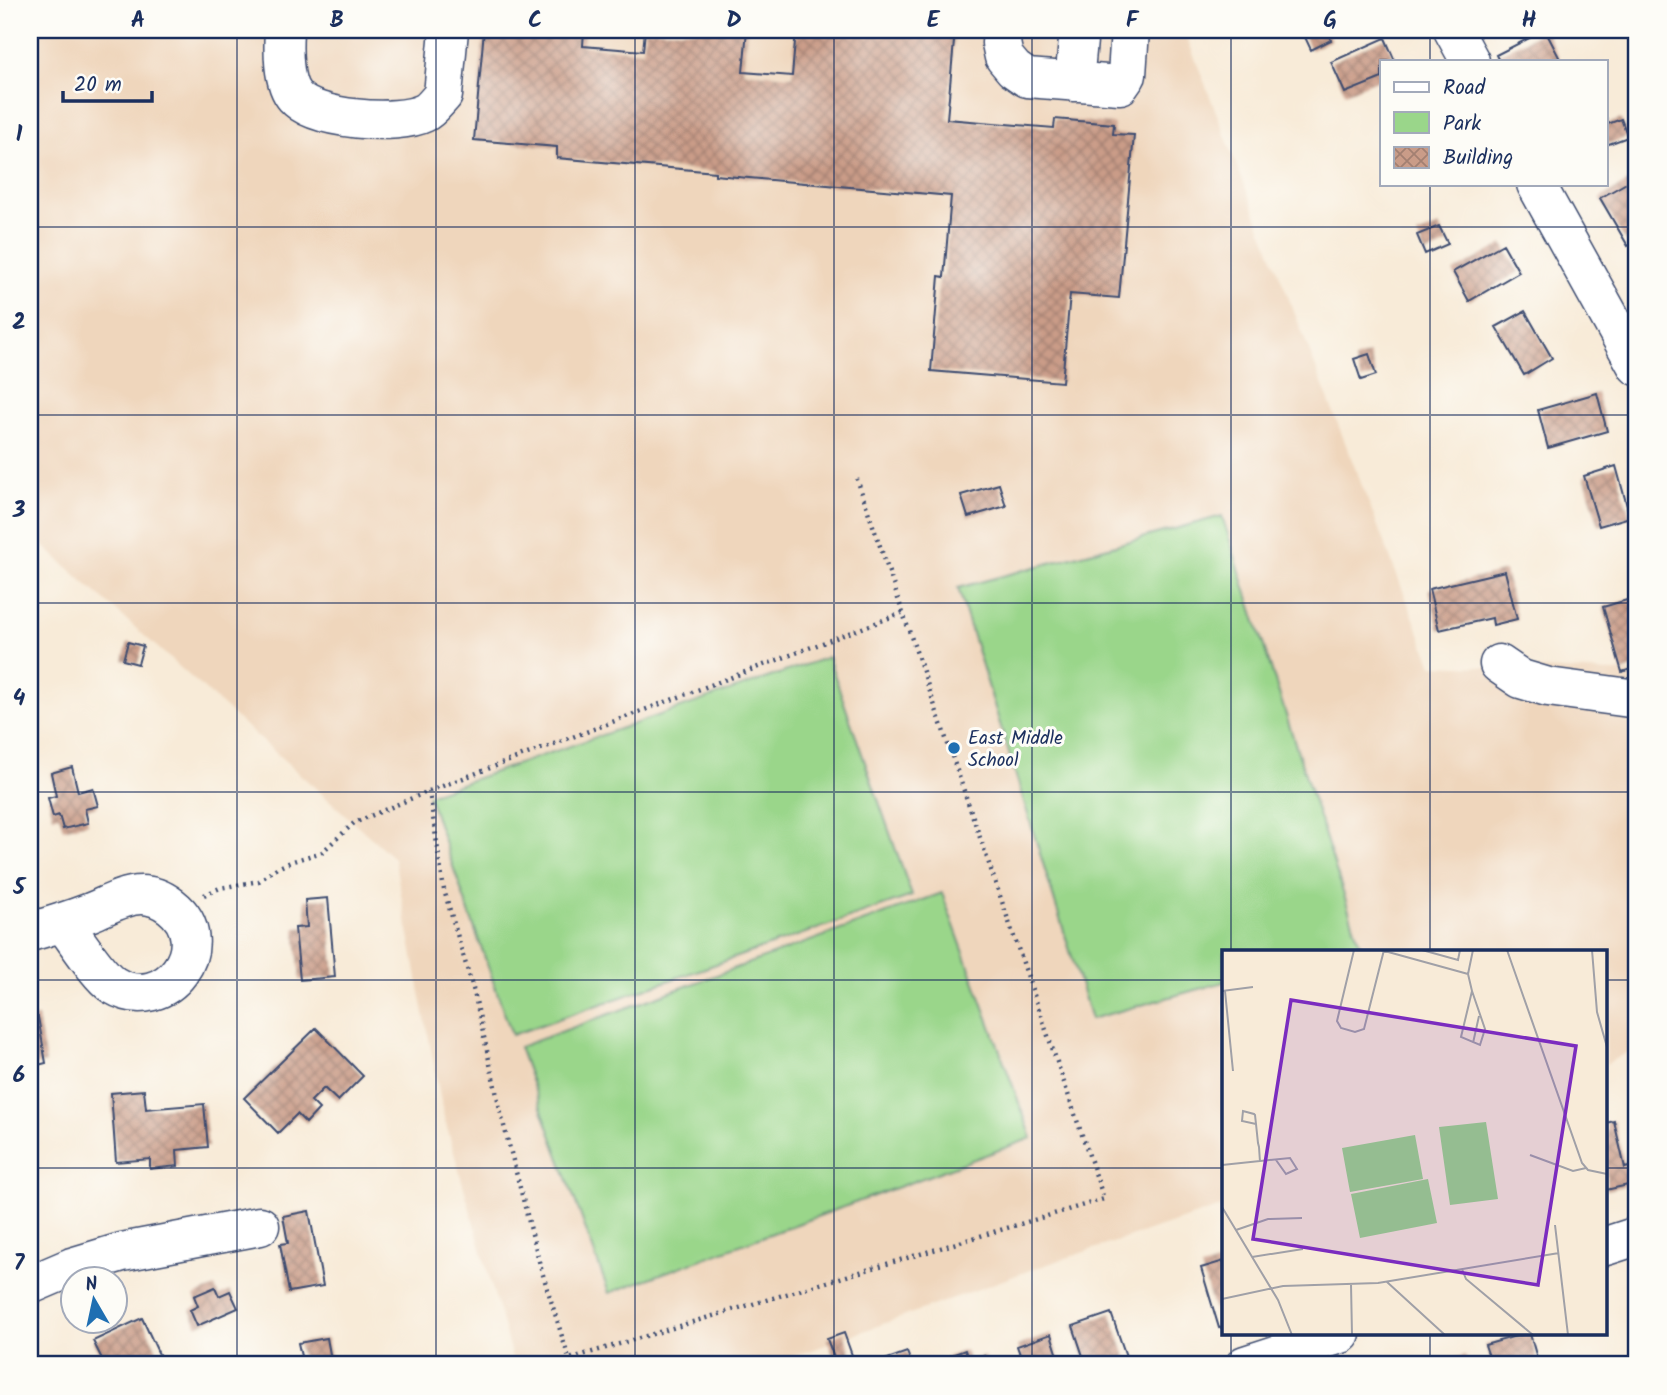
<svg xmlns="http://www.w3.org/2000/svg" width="1667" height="1395" font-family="Kalam,sans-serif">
  <defs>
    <pattern id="building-cross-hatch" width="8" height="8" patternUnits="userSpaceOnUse" patternTransform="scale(1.75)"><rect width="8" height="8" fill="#ca9c88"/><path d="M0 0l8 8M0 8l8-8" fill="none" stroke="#a38072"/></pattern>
  </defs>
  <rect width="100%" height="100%" fill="#fdfcf7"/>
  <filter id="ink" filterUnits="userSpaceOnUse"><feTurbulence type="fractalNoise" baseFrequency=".0143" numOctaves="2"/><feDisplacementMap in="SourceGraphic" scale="14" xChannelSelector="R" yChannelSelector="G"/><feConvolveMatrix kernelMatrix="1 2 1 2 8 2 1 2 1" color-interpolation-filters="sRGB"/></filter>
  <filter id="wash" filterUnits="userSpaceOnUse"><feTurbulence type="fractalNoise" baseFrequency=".00686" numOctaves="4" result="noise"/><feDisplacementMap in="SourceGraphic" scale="28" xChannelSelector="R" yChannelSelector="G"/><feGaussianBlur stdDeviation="1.57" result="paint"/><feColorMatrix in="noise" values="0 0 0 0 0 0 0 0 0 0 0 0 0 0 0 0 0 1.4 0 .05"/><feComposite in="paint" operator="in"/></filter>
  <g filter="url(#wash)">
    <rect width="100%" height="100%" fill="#f8ebd8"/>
    <path fill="#efd6bc" d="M30,30H1184L1432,665L1637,673V1047L1606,1064V952H1224V1206L1033,1269L787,1359L764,1365H514L444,1117L394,858L30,534Z"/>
    <path fill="#9ad68a" stroke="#5a8274" stroke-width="2" d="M1222,516L1360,945L1332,952H1224V982L1091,1019L958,588Z
      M828,657L912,896L512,1035L428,795Z
      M942,893L1032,1138L609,1293L519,1047Z"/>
    <g id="blocks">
      <path fill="url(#building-cross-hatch)" d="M484,30H584L583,46L643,51L645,30H747L743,72L792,76L796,30H955L947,119L1054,128L1055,119L1114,124L1113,134L1134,135L1119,298L1070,294L1062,382L931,371L939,276L944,277L951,196L715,175V172L557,158V147L474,140Z
        M1314,30H1326L1331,40L1311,50L1304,35Z
        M1545,30L1561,61H1499L1496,55Z
        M1385,38L1395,61H1382V78L1345,93L1331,62Z
        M1606,117L1608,124L1621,119L1628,137L1606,145Z
        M1630,181L1637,193V240L1628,246L1600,198Z
        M1439,226L1448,244L1425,254L1417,235Z
        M1503,244L1519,272L1469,301L1453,272Z
        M1525,311L1552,358L1524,375L1496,327Z
        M1369,354L1376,375L1361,380L1354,359Z
        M1597,393L1607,431L1548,448L1538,410Z
        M1616,466L1630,517L1599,526L1584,476Z
        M999,484L1006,506L968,517L961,495Z
        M1505,571L1517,619L1493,625L1492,618L1439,630L1429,589Z
        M1637,597V667L1622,672L1603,607Z
        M128,642L143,646L138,664L123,660Z
        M72,767L78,792L93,788L98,806L85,809L88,823L63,829L59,815L53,817L48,798L56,796L51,773Z
        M328,898L335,977L300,980L295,928L307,927L305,900Z
        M38,1017L46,1063L30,1067V1018Z
        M316,1028L363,1076L338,1101L324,1088L311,1101L319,1109L306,1123L297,1114L278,1133L244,1098Z
        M144,1090L146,1109L204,1104L208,1147L177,1150L178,1166L150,1169V1159L116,1162L111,1093Z
        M1614,1121L1625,1168L1637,1165V1183L1606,1190V1123Z
        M309,1211L323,1286L289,1292L280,1244L288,1243L283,1216Z
        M1224,1261V1327L1219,1328L1201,1268Z
        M215,1287L219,1296L230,1291L238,1308L197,1326L190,1310L198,1306L194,1296Z
        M1111,1313L1128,1362L1116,1365H1086L1073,1326Z
        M142,1318L164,1365H105L93,1341Z
        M844,1333L853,1358L836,1363L827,1339Z
        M1051,1334L1061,1365H1024L1017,1346Z
        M1523,1334H1530L1539,1365H1492L1485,1345Z
        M327,1338L332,1365H303L298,1343Z
        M965,1350L969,1361L984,1356L987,1365H949L946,1357Z
        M907,1352L912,1365H877L876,1363Z
        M1465,1355L1468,1365H1434Z"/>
    </g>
  </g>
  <g filter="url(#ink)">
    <use href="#blocks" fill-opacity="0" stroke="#3c4b70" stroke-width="2"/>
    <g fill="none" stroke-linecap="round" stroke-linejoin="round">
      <defs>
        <path id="minor" d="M284,30C283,48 282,83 295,97C314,120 398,126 424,113C431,110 438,100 443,95L449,30
          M1003,30L1001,43L1004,57L1014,69L1027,78L1120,85L1127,75L1130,30
          M1453,30L1470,61
          M1074,82L1079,30
          M1536,184L1637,366
          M1499,664L1521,679L1548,687L1637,699
          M30,932C51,926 70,920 91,912C106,906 124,895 141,895C152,895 162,899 171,906C219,943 166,1017 113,985C98,975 75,938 63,923
          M1606,1246L1637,1236
          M30,1285L72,1267L122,1252L260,1226
          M1245,1365L1341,1334"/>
      </defs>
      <use href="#minor" stroke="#3c4b70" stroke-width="41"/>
      <path stroke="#3c4b70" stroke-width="4.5" stroke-dasharray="2 5" stroke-linecap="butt" d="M429,791L444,890L474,992L502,1118L540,1265L569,1359L1104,1199L857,479
        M204,895L220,888L259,881L275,869L293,861L322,852L354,823L429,791L902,613"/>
      <use href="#minor" stroke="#fff" stroke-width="38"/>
    </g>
  </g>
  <path fill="none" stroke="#1b2f5e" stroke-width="2" stroke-opacity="0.55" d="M237,30V1365M436,30V1365M635,30V1365M834,30V1365M1032,30V1365M1231,30V952M1430,30V61M1430,184V952M30,227H1637M30,415H1637M30,603H1637M30,792H1637M30,980H1224M1606,980H1637M30,1168H1224M1606,1168H1637M1231,1334V1365M1430,1334V1365"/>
  <circle fill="#1f6fb2" stroke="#fdfcf7" stroke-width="2.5" cx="954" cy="748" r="7"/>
  <g text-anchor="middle" stroke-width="6" stroke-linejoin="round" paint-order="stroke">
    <g font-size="19" fill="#1b2f5e" stroke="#fdfcf7" text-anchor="start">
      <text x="968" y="744">East Middle<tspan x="968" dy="22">School</tspan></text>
    </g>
  </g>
  <g transform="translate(1222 950)">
    <rect width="385" height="385" fill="#f8ebd8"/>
    <path d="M264,172L276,249L228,255L217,177ZM193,185L201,229L128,242L120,198ZM206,229L215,273L138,288L129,244Z" fill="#9ad68a"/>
    <path fill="none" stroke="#a0a0a7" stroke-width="2" d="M132,0L115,71L119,78L133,82L142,79L162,0M159,0L246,24M200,0L236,10L238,0M285,0L360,213L366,220L385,224M370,0L375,62L385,97M0,41L31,37M3,41L11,121M250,41L263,79L258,95L239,87L250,41L246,24L251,0M251,93L257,66M34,174L20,171L21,161L32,164L33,165L34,174L36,193L37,197L38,212M308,205L351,221L364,218M0,215L68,208L75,219L64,224L54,210M0,257L56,350L70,385M333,275L346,385M14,280L46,269L80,268M30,307L81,299M240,319L244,329L311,385M165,332L223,385M129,334L130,385M0,349L61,336L156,333L337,303"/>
    <path fill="#7b2cbf" fill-opacity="0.15" stroke="#7b2cbf" stroke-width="3.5" d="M69,50L354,96L316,335L31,289Z"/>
    <rect width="385" height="385" fill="none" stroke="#1b2f5e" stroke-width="3.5"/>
  </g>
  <rect width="1667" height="1395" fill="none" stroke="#fdfcf7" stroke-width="77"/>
  <rect x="1380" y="60" width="228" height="126" fill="#fdfcf7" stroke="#a3aaba" stroke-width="2"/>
  <rect x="1394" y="82" width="35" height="10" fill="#ffffff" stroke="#a3aaba" stroke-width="2"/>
  <text x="1443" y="94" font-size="21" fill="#1b2f5e">Road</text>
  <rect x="1394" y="112" width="35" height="21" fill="#9ad68a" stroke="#a3aaba" stroke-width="2"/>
  <text x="1443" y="130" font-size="21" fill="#1b2f5e">Park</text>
  <rect x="1394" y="147" width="35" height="21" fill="url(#building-cross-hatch)" stroke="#a3aaba" stroke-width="2"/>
  <text x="1443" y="164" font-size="21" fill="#1b2f5e">Building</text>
  <g transform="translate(94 1300) rotate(351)"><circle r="33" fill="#fdfcf7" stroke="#a3aaba" stroke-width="2"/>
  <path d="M0-5L12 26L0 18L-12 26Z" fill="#1f6fb2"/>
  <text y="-10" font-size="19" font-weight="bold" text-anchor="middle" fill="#1b2f5e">N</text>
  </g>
  <path d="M63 91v10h89v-10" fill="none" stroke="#1b2f5e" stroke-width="3.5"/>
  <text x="74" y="91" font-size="21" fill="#1b2f5e" stroke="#fdfcf7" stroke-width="5" paint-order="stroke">20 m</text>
  <rect x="38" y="38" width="1590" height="1318" fill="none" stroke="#1b2f5e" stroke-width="2.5"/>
  <g font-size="23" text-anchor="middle" font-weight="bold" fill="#1b2f5e">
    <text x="138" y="27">A</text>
    <text x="337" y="27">B</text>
    <text x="535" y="27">C</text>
    <text x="734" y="27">D</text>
    <text x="933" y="27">E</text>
    <text x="1132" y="27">F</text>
    <text x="1330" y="27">G</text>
    <text x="1529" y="27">H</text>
    <text x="19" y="141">1</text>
    <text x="19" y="329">2</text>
    <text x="19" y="517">3</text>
    <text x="19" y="705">4</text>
    <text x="19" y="894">5</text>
    <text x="19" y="1082">6</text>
    <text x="19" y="1270">7</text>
  </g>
</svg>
